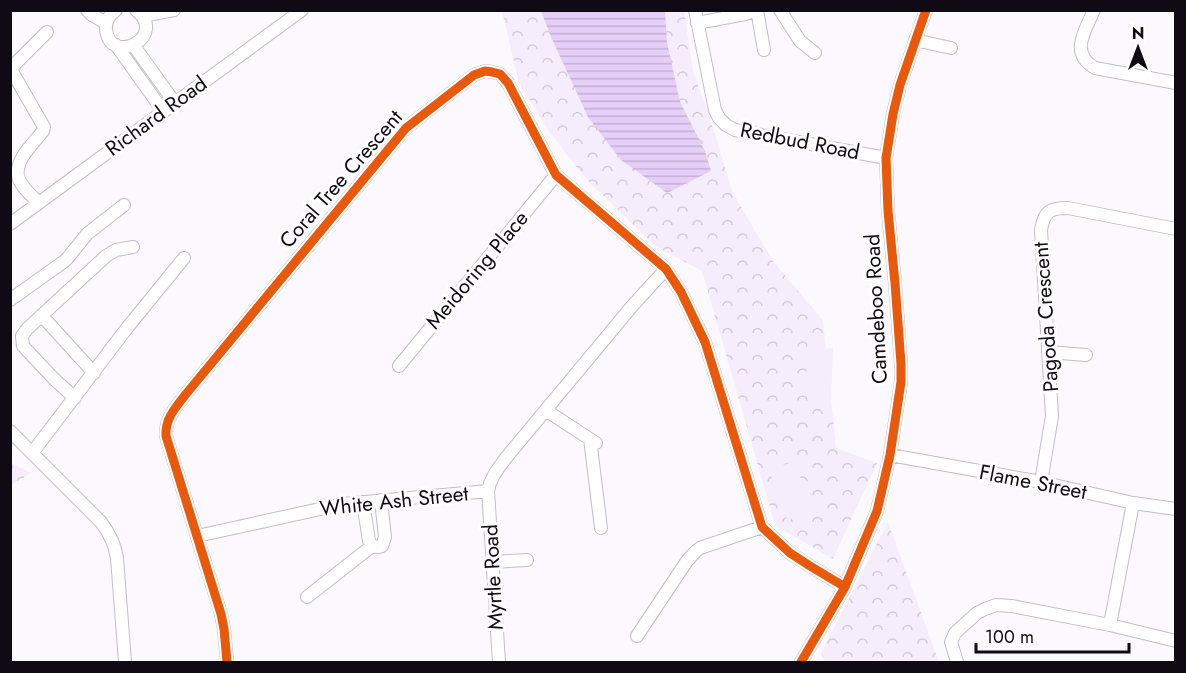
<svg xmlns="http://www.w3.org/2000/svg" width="1186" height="673" font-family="Jost,sans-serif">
  <defs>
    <pattern id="park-crowns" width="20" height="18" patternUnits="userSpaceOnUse" patternTransform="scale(1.5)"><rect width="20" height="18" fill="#f6edfc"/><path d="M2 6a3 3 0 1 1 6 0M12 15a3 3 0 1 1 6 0" fill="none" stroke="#d2cad7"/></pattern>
    <pattern id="water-rules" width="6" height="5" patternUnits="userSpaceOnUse" patternTransform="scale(1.5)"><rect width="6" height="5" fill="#e5cef7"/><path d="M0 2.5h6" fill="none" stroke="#c3b0d3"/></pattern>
  </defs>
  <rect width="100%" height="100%" fill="#fcf9fe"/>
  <path fill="url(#park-crowns)" d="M502,11H684L693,71L715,134L732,191L772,260L823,320L836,448L877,463L833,559L775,525L702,271L655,246L587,180L551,134L519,83Z
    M10,463H11L31,473L11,485Z
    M888,522L939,662H825L821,653Z"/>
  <path fill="#f6edfc" d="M833,348L831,403L808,404L805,350Z
    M796,461L810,514L787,520L769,469Z"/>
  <path fill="url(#water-rules)" d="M541,11H665L667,42L680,102L705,151L711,171L667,193L621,160L588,117L551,37Z"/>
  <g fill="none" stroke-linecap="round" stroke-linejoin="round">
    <defs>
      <path id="minor" d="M87,10L92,15L106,23
        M116,10C109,15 105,22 106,30C111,67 169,36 136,10
        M695,10L715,110L719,118L726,125L735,130L886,158
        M757,10L764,50
        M780,10L800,41L815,53
        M1094,10C1085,31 1069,53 1095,68L1176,83
        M142,16L174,10
        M697,23L745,14L757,10
        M915,40L951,48
        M116,45L163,111
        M134,46L175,103
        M10,68L44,127L43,131C34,143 15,159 18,176C20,186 31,195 38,202
        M11,68L47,32
        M10,224L302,10
        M10,300L66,260L87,234L124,205
        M42,316L94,373
        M1048,352L1086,355
        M399,366L556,175
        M75,398L54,379L23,346L22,336L27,329L106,256L116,250L133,247
        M547,411L596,443
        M10,431L101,522C110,534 115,544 117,558L125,662
        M590,439L601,528
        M32,453L127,328L184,258
        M890,455L1041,482L1133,503L1176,509
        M1041,482L1052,416L1041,230C1044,211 1050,208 1068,208L1176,229
        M488,491L499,662
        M363,502L369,541C372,547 376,548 382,546L385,537L381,500
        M197,536L343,504L488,491C490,478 498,469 505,459L633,305L666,269
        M492,562L527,560
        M307,597L372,546
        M1110,625L1133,503
        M637,636L687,561L696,551L700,548L762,527
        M227,662L224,629L221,614L166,436C165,418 176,407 186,394L406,128L474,75L485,71L492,72L500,74L508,83L556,175L666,269L681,292L705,342L762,527L790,553L810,566L845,587
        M801,662L845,587L877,511L890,455L901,382V364L895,283L888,211L886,158L893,114L900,85L926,10
        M957,662L951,642L955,633L977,613L985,609L996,605L1012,606L1110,625L1176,641"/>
    </defs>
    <use href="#minor" stroke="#c2bec6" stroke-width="14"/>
    <use href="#minor" stroke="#fffeff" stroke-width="12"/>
    <defs>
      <path id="cycleway" d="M227,662L224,629L221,614L166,436C165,418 176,407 186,394L406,128L474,75L485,71L492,72L500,74L508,83L556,175L666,269L681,292L705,342L762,527L790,553L810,566L845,587
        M801,662L845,587L877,511L890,455L901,382V364L895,283L888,211L886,158L893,114L900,85L926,10"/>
    </defs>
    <use href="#cycleway" stroke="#fff" stroke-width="13"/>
    <use href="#cycleway" stroke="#e8590c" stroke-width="9"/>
  </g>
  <g text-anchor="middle" stroke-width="6" stroke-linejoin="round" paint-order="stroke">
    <g font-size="21" fill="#100a14" stroke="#fff">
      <text transform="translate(156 116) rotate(-36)" y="7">Richard Road</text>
      <text transform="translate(800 141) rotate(11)" y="7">Redbud Road</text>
      <text transform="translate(341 179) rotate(-49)" y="7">Coral Tree Crescent</text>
      <text transform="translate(477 270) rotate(-50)" y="7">Meidoring Place</text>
      <text transform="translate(876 309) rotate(-93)" y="7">Camdeboo Road</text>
      <text transform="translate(1046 317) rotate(-94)" y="7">Pagoda Crescent</text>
      <text transform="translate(1033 482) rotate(11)" y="7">Flame Street</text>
      <text transform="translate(394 501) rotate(-6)" y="7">White Ash Street</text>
      <text transform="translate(493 577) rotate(-93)" y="7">Myrtle Road</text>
    </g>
  </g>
  <rect width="1186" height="673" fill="none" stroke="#100a14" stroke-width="24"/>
  <g transform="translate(1138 48)" stroke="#ffffff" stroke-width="4.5" paint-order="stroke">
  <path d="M0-4.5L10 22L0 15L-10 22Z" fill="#100a14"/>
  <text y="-9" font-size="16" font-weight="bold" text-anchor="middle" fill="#100a14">N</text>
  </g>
  <path d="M976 643v9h153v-9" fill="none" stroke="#100a14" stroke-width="3"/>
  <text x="985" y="643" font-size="18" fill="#100a14" stroke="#ffffff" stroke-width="4.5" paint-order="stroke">100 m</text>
</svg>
